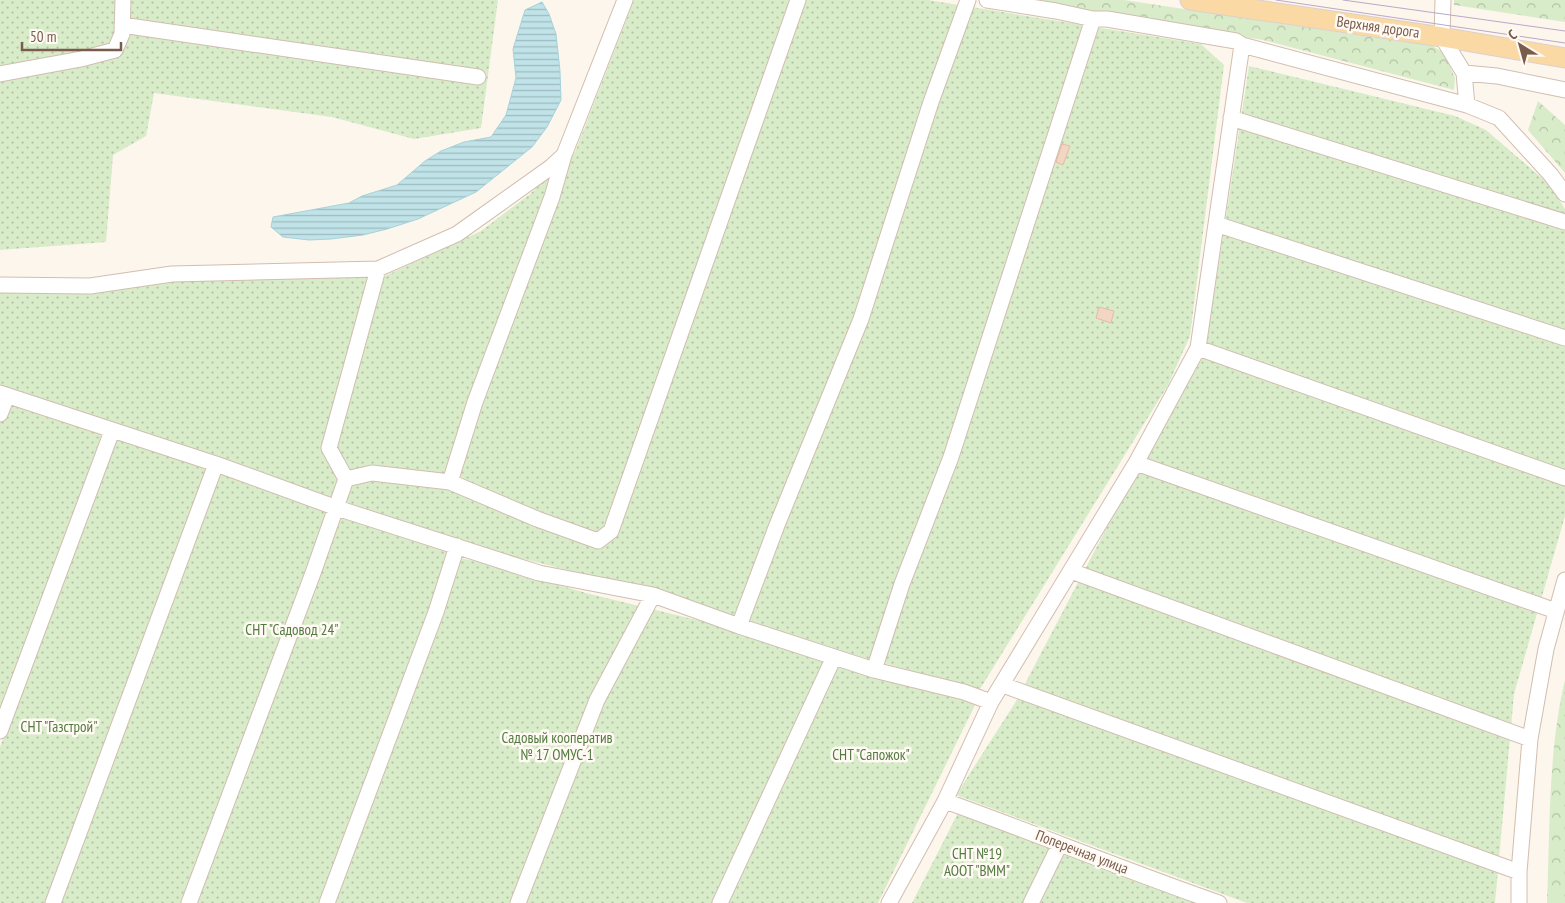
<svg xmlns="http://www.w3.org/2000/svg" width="1565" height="903" font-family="'PT Sans Narrow',sans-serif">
  <defs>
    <pattern id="grass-dots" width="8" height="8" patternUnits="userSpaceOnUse" patternTransform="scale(1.25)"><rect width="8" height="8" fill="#d8ecc9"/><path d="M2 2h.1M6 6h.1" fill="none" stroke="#b4c2a5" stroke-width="1.8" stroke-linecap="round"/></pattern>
    <pattern id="forest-crowns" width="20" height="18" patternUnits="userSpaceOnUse" patternTransform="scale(1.25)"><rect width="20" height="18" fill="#d8ecc9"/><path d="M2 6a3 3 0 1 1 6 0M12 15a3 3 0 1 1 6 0" fill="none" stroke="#b4c2a5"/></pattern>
    <pattern id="water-rules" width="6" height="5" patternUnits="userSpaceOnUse" patternTransform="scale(1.25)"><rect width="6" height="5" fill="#bfe3e8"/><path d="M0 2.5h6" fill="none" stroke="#a0bbbe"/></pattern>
  </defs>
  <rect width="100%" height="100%" fill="#fdf6ec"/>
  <path fill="url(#grass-dots)" d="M0,0H498L481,128L414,139L332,117L154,93L146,136L113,155L106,242L0,250Z
    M634,0H928L1201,44L1224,65L1190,336L1168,385L980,689L842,652L670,595L599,578L457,542L235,463L0,386V291L63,294L191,280L385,276L481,231L530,194L575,152Z
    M1249,66L1455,116L1486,130L1550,185L1565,209V516L1514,694L1495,903H1247L956,795L1015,703L1138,468L1205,354Z
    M0,397L103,431L0,711Z
    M116,437L207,466L45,903H0V747Z
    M221,471L443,546L451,555L319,903H59Z
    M459,558L481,562L586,593L713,624L825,663L715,903H332Z
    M835,664L976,703L878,903H725Z
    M958,813L1207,903H912Z"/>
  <path fill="url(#forest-crowns)" d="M1020,0H1124L1404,42L1431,45L1444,53L1455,78L1454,90L1263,40Z
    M1454,0H1565V22L1454,5Z
    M1538,101L1565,125V173L1528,130Z
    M1565,680V903H1547C1550,831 1548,750 1565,680Z"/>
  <path fill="url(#water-rules)" stroke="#a5d3da" d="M542,2L549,14L556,34L560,71L561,100L547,127L532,147L476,192L418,219L387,229L363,235L331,239L309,240L283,237L271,227L273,217L349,203L362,196L397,185L425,161L441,151L464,142L491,137L506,115L516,78L513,49L525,10Z"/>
  <path fill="#f3d5c3" stroke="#e6bba3" d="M1062,144L1070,146L1063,165L1056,162Z
    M1099,307L1114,311L1111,323L1096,318Z"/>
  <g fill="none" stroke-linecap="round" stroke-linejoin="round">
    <defs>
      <path id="minor" d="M987,0L1056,11L1093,19H1107L1236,41L1242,45L1467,105
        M1443,0L1442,37L1464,73L1467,105L1499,118L1551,175L1565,194
        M122,25L478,77
        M1464,73L1497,76L1565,90
        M0,74L81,59L115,50L122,34L123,0
        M1231,118L1565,222
        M1216,224L1565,338
        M0,285L90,286L172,274L378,269L457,234L551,167L564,155L625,0
        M1198,348L1565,478
        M0,393L216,464L337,508L539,573L653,595L739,626L874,670L964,692L991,702
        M0,414L7,396
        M1136,463L1556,611
        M346,479L329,448L378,269
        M450,482L537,519L598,541L611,531L798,0
        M1071,571L1530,739
        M739,626L777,525L861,319L931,102L968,0
        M874,670L902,584L951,457L1093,19
        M1003,685L1519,872
        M0,731L112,431
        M945,801C1037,834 1127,871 1219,903
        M53,903L216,464
        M189,903L313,573L346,479L372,473L450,482L475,402L552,197L564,155
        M327,903L436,612L457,546
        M518,903L597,700L653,595
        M720,903L834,657
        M889,903L945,801L991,702L1136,463L1198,348L1242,45
        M1031,903L1060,844
        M1519,903V872L1530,739L1546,649L1565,580"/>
      <path id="major" d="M1190,0L1442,37L1565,58"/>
    </defs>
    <use href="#minor" stroke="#d1beb0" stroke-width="17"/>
    <use href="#major" stroke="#dad1cd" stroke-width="21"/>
    <use href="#minor" stroke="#fff" stroke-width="15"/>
    <use href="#major" stroke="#fbd9a5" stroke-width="19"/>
    <path stroke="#b9a8c9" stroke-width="1" d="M1276,0C1372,14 1469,29 1565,43
      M1343,0L1565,31"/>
  </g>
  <g text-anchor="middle" stroke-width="5" stroke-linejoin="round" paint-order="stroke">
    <g font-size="15" fill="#7a5c4d" stroke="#fffaf3">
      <text transform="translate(1378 27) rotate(8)" y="5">Верхняя дорога</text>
      <text transform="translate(1082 852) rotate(21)" y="5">Поперечная улица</text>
    </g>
    <g font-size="15" fill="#537a41" stroke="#fffaf3">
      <text x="292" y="635">СНТ "Садовод 24"</text>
      <text x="59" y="732">СНТ "Газстрой"</text>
      <text x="557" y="743">Садовый кооператив<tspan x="557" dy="17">№ 17 ОМУС-1</tspan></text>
      <text x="871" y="760">СНТ "Сапожок"</text>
      <text x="977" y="859">СНТ №19<tspan x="977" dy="17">АООТ "ВММ"</tspan></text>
    </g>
  </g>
  <g transform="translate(1520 45) rotate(323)" stroke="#fffaf3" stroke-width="4" paint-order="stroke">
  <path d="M0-4L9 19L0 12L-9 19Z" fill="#7a5c4d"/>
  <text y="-8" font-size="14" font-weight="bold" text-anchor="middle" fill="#7a5c4d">С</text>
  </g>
  <path d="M22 42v8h99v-8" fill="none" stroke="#7a5c4d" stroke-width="2.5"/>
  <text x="30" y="42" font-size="15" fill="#7a5c4d" stroke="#fffaf3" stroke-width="4" paint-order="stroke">50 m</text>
</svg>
